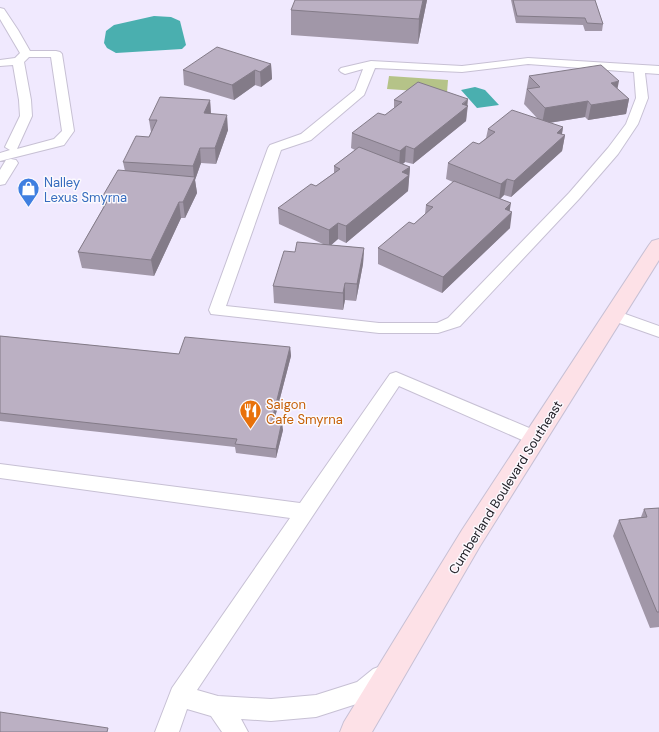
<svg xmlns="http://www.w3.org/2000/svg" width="659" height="732" font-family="'DM Sans',sans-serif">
  <rect width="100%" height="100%" fill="#f0e9fe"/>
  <path fill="#b5c388" d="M389,76L448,80L447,93L387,89Z"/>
  <path fill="#4aafaf" d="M154,16L171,17L180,21L186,45L182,49L116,53L107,48L104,43L106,31L114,25Z
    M475,87L485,90L499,105L477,108L461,90Z"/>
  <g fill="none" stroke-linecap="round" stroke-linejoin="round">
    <defs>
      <path id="lane" d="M0,8L4,9L18,30L30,51H56L60,52L62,54L74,131L64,145L0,161V153L10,150L5,147L20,116L19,100L13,65L0,66V60L15,58L20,53L0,19ZM29,57H51L62,131L54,139L17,149L32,116L31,100L24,62Z
        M528,58L659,66V74L645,73L648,98L638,124L618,154L579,199L460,326L438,333H379L211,314L209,310L268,148L270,145L301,134L355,90L363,69L345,74L341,72L339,70L341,68L371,61L462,66ZM528,64L634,72L636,98L626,124L608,148L569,193L448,318L437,323H379L226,306L281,150L311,140L364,95L375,68L462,72Z
        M11,159L16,160L18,163L5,184L0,185V170L6,160Z
        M614,310L659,326V337L608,319L606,315L608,311Z
        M396,372L541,433L544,438L541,443L535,445L529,443L399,386L197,690L218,696L271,699L316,695L357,682L373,669L381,666L389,669L392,676L389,683L372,699L316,717L271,721L241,719L248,732H222L211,716L187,709L179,732H155L172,688L290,518L0,478V464L300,503L390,374Z"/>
      <path id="secondary" d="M659,239V260L480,546L372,732H340L344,722L462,530L649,245L652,241Z"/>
    </defs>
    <use href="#lane" stroke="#c7c0d4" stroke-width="2"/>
    <use href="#secondary" stroke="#c7c0d4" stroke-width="2"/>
    <use href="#lane" fill="#fff" fill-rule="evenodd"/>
    <use href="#secondary" fill="#fde1e7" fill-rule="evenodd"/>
  </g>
  <path fill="#a197a8" d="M427,0L418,44L291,35V10Z
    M511,0H595L603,24L602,31H585L583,25L516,23Z
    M271,64L272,79L261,87L255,85L234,100L184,85L183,70Z
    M529,76L618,89L629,99L626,114L588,120L585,117L549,123L563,127L562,134L565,135L562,151L511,197L504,195L500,199L509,211L510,228L442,293L378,264V248L414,224L425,214L426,205L453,182L446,179L448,163L479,144L486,138L488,129L537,118L524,104Z
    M210,100L211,114L228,130L216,164L201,163L195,180L197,193L185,218H181L154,276L82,268L78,252L103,208L101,199L125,171L123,162L149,137L151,132L149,120Z
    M394,100L467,105L468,106L466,121L413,164L405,162L403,164L410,167L408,191L346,243L338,239L331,245L364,248L363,264L356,301L345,300L343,310L274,303L273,286L295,252L323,244L279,224L278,208L316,186L334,173V166L355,150L351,148L352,133L385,115L394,108Z
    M0,336L179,354L290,347L291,356L274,421L283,430L276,458L236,453L235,447L0,421Z
    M659,508V627L650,628L613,536L619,520L641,517L644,509Z"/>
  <path fill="#837b88" d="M423,0H427L418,44L419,19Z
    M271,64L272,79L261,87L260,72Z
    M255,70V85L234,100L232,85Z
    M619,81L616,96L611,83Z
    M468,99L466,121L413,164L414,149Z
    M629,99L626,114L588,120L591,105Z
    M210,100L211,115L204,113Z
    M588,101L585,117L542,124L545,108Z
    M227,115L228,130L216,164L215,148Z
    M563,127L561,139L565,135L562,151L511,197L514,181L557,133Z
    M406,146L405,162L399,167L400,151Z
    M200,148L201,163L195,180L197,193L185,218L183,202L194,179L193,166Z
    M410,167L408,191L346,243V226L402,172Z
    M507,179L504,195L499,200L501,184Z
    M179,202L181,218L154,276L151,260Z
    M511,203L509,215L512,212L510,228L442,293L443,277Z
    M338,223V239L329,247V230Z
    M364,248L363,264L356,301L357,284Z
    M345,283V300L343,310V293Z
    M290,347L291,356L272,429V420Z
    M282,421L283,430L276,458V449Z"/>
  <path fill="#bbb0c3" stroke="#837b88" d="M295,0H423L419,19L291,10Z
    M513,0H595L603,24L587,23L585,18L517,16Z
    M217,47L271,64L260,72L255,70L232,85L183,70Z
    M601,65L619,81L611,83L629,99L591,105L588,101L545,108L527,89L540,87L529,76Z
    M418,82L468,99L462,104L468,106L414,149L406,146L400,151L352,133L378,113L385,115L402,102L394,100Z
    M160,97L210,100L204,113L227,115L215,148H200L193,166L123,162L136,136L149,137L157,120H149Z
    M512,110L563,127L557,133L565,135L514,181L507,179L501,184L448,163L473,142L479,144L495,132L488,129Z
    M359,147L410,167L402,172L409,175L346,226L338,223L329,230L278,208L311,184L316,186L340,169L334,166Z
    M118,170L195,177L183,202H179L151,260L78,252L108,200L101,199Z
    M454,181L511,203L505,209L512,212L443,277L378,248L409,222L414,224L433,207L426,205Z
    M297,242L364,248L357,284L345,283L343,293L273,286L284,251L295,252Z
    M0,336L179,354L185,337L290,347L272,420L282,421L276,449L235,444L237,439L0,413Z
    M659,508V612H657L619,520L647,517L644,509Z
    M0,712L108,728L107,732H0Z"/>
  <defs>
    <symbol id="shop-pin" viewBox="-11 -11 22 30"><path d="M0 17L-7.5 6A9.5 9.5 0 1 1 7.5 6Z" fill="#3f7fe0" stroke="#fbf9fe"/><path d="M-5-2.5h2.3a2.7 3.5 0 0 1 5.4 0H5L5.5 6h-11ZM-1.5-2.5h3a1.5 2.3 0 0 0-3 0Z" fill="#fff"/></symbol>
    <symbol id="restaurant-pin" viewBox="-11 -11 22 30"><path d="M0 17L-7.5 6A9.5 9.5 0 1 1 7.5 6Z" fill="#e8710a" stroke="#fbf9fe"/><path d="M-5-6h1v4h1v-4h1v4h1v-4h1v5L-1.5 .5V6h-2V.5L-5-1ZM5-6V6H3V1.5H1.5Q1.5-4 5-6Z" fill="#fff"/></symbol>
  </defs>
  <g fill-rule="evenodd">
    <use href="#shop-pin" x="16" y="176" width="25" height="34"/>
    <use href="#restaurant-pin" x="238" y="398" width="25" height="34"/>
  </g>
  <g text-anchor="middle" stroke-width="3" stroke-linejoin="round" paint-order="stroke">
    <g font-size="13" fill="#366cbe" stroke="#fbf9fe" text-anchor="start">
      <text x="44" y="187">Nalley<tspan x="44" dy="15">Lexus Smyrna</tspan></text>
    </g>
    <g font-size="13" fill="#c56008" stroke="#fbf9fe" text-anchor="start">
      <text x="266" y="409">Saigon<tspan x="266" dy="15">Cafe Smyrna</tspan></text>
    </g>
    <g font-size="13" fill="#1c1a21" stroke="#fbf9fe">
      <text transform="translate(505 487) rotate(-58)" y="5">Cumberland Boulevard Southeast</text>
    </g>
  </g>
</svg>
